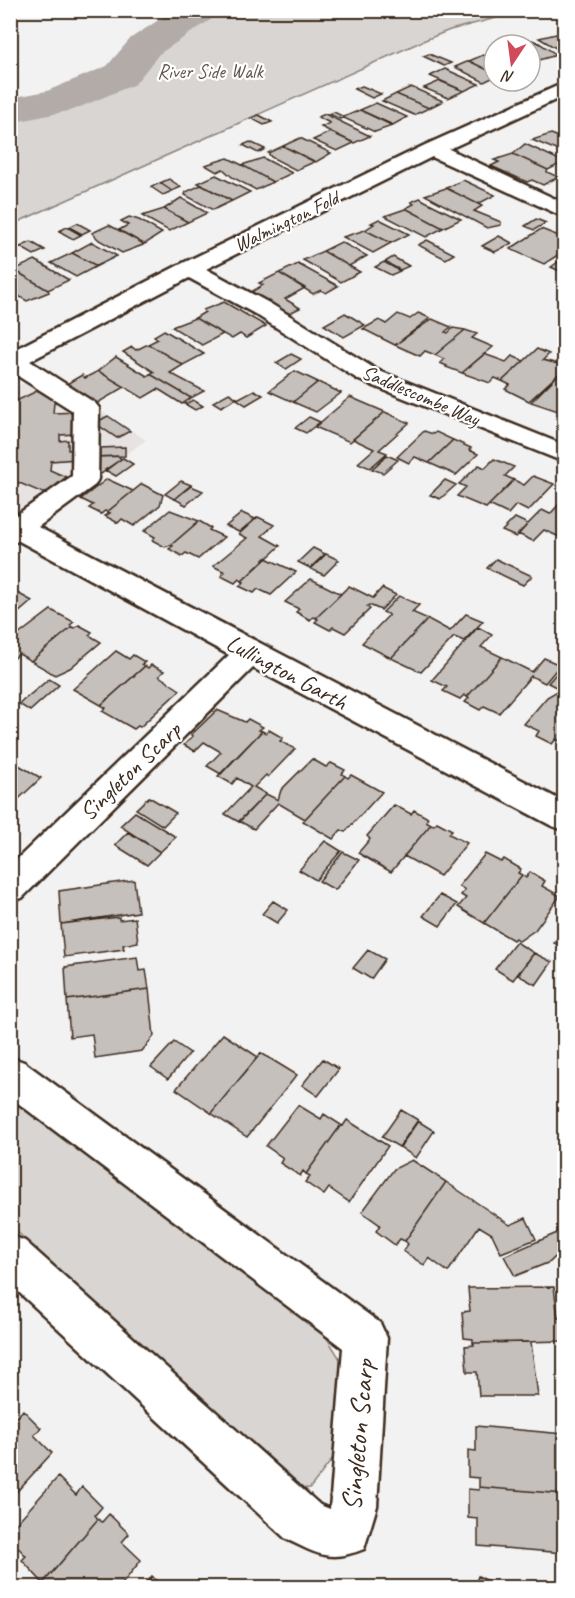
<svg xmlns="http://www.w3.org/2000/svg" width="575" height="1598" font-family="Caveat,sans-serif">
  <rect width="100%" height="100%" fill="#f3f2f2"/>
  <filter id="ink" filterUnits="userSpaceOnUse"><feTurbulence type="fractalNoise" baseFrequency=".0167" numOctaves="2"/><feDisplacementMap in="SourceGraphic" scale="12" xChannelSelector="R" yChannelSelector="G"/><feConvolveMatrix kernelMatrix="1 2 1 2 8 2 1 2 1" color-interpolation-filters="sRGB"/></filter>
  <g filter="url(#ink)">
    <path fill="#e6e3e2" d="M42,373L146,440L11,539V390Z"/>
    <path fill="#d8d5d2" stroke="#8a8078" stroke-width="1.5" d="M193,11V10L523,11L450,30L425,40L11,225V106L35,102L113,72L143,40Z
      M10,1093L327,1338L342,1362L347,1393L341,1448L310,1488L298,1489L286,1485L11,1226Z"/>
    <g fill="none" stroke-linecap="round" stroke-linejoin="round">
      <path fill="#b2aba7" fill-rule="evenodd" d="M174,10H218L213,18L159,54L135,84L73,110L10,123V98L47,91L107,66L131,38Z"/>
    </g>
    <path fill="#c6c0bd" stroke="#3b2a1e" stroke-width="1.5" d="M556,34L564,39V53L539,38Z
      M532,40L539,43L557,55L539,60L530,54V45L515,44Z
      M429,54L451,63L444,66L423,56Z
      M483,55L494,59V73L469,61Z
      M469,61L494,73V77L484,82L455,67Z
      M445,69L479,84L464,91L430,76Z
      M440,81L464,91L448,98L424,88Z
      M362,86L381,94L372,98L354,89Z
      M411,87L443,101L429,108L396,94Z
      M396,94L429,108L414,115L382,101Z
      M376,103L407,117L393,125L360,110Z
      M360,110L391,125L392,126L375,132L344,118L340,119L329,114L334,112L344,117Z
      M325,114L370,136L354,143L321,127L330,123L318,117Z
      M259,115L272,122L264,125L251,118Z
      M330,132L354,143L337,151L313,140Z
      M551,134L564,139V153L532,140Z
      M300,138L331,153L316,162L283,146Z
      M250,142L265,149L258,153L243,145Z
      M525,144L564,162L548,170L513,154Z
      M283,146L313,161L314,162L296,170L271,157L268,153Z
      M513,154L548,170L547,172L558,177L543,185L532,180L527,182L491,166L499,162L494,160Z
      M228,158L242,165L273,182L256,190L232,177L223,169L217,172L205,165Z
      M263,158L292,173L273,182L242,165Z
      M216,175L250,192L232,201L198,183Z
      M169,179L181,187L172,191L160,183Z
      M463,180L495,195L478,204L446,188Z
      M160,183L172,191L163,195L151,187Z
      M201,185L232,201L213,210L185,195L186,192Z
      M446,188L482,206L474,211L501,222V225L487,228L425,195Z
      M181,198L207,213L188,222L164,209Z
      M420,198L425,201L461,219L443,228L407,209L406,208L414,204L411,202Z
      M164,209L188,222L169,231L142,216Z
      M405,209H407L443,228L426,237L385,216Z
      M129,217L139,220L162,233L145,244L142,243L119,230L128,225L121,221Z
      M379,219L409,234L391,243L365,230L374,224L371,223Z
      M536,219L546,223L534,230L525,226Z
      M77,223L90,230L82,234L69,227Z
      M109,225L142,243L143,245L122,253L99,240L92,233Z
      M67,227L81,235L73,239L59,231Z
      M541,229L564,238V251L544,264L510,249Z
      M365,230L391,243L373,253L343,237Z
      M499,236L512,243L495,252L482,246Z
      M427,240L454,254L446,259L418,245Z
      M31,242L45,250L34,255L20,247Z
      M92,242L117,256L97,266L72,253Z
      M341,242L367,256L349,266L323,251Z
      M323,251L349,266L360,272L341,282L303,260Z
      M72,253L97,266L76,277L51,263Z
      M393,257L409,266L400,270L385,262Z
      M564,258V273L551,267Z
      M35,260L69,280L48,290L14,270Z
      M384,262L400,271L391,275L375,267Z
      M298,264L338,286L326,293L321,290L313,294L279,273Z
      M14,270L48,290L49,292L27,301L10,291V272Z
      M279,273L305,288L285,299L300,308L288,314L251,292L263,285L259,283Z
      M224,302L266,326L246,338L240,334L232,339L195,318L205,312L203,310Z
      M345,313L365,325L344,337L324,325Z
      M418,313L430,318L395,345L363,329L379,320L386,324L398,314L410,319Z
      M195,318L223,334L202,345L172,327Z
      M432,319L451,327L445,332L448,333L453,328L465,330L435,355L425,351L420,356L395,345Z
      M164,330L204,354L183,365L148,344L158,339L154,336Z
      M465,330L477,334L472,338L493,347L462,373L446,367L447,366L440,363L444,359L435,355Z
      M148,344L183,365L170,373L204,391L191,398L150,374L154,372L123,352L132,347L136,350Z
      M537,349L549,354L543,360L562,365L564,369L529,401L505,389L510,385L502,381Z
      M291,354L301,359L286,369L276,363Z
      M484,354L506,362L512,356L524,361L502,381L495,378L490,383L462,373Z
      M116,357L147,376L150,374L191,398L182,404L158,389L143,398L98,371Z
      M98,371L125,387L94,405L63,386L82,375L85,378Z
      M295,371L318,382L293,402L269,391Z
      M558,375L564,377V404L558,411L531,402Z
      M318,382L341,393L316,412L293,402Z
      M45,387L62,398L54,403L53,413L80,412L75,434L60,435V441L68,440V450L77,449V459L51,461L50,470L66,477L45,494L10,479V404Z
      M254,390L263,395L246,405L237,399Z
      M229,393L237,398L221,407L213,402Z
      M350,397L385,412L350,442L315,427Z
      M193,400L203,406L195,410L185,404Z
      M385,412L409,423L379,450L387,453L370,468L358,463L374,449L353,439Z
      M108,416L130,431L117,438L95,423Z
      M309,417L320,422L306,433L295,428Z
      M424,431L433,434L436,432L453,440L429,463L415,457L409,463L397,457Z
      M453,440L471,448L469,450L478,454L456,475L429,463Z
      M125,447V456L98,457L99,448Z
      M387,455L398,460L383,473L372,469Z
      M118,456L121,459L101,474L91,468L92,457Z
      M123,458L133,464L116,476L105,470Z
      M494,459L514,467L505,476L514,480L486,508L457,496L466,487L459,484L479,465L485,468Z
      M533,476L554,484L528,511L516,505L508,514L489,505L514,480L524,485Z
      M107,479L133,491L107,512L105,511L101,514L89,508L93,505L81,499Z
      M445,480L456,485L440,499L430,495Z
      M181,481L191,485L174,499L165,494Z
      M142,484L163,495L160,505L134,526L122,519L118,523L105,516L110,513L107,512Z
      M191,486L203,491L186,505L175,499Z
      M564,499V539L544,530L533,541L518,534L542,510L550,514Z
      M170,510L199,521L171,545L165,547L152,540L155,537L144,531Z
      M242,513L255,519L239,532L226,526Z
      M258,517L274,525L262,536L280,546L242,581L239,579L235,583L221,576L225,572L213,566L247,538L239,534Z
      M515,518L528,524L516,537L502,531Z
      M199,521L211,528L209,530L224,537L198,559L186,553L182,556L169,549L173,546L171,545Z
      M313,548L325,554L310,568L298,562Z
      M326,554L339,560L324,575L311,569Z
      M266,558L296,572L271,595L258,589L254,593L239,586L244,582L242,581Z
      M496,559L532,576L523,585L487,568Z
      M311,579L341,594L316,618L313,617L310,620L296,612L299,609L285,602Z
      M349,586L373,598L382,588L396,595L381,610L369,605L367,607L370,609L345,633L333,627L330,630L315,622L318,619L316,618Z
      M10,589L32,601L10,620Z
      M399,596L419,605L412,612L428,619L391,658L362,643L389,615L383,612Z
      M51,610L74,622L70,625L72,627L31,661L19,654L10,662V641Z
      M466,614L483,621L464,641L454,637L421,672L391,658L428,619L450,631Z
      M79,625L92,632L89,635L101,642L70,668L55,675L31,661L72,627L75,628Z
      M478,627L492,635L481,647L502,657L467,697L464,695L460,699L443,691L447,687L432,680Z
      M116,651L129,659L133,655L145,662L142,664L145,666L101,705L73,689Z
      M502,657L532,672L544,658L560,665L545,683L531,676L499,713L484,706L480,710L465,702L469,698L467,697Z
      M151,665L164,671L159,676L180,690L140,727L138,726L134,729L102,711L106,708L101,705L145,666L148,668Z
      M562,667L564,668V687L562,690L548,683Z
      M49,679L59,685L30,711L19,704Z
      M559,690L564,693V735L559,741L556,739L552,744L536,736L539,731L524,724L547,697Z
      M217,710L245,722L248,719L263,727L259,730L262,731L221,774L207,766L221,752L204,742L195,751L184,745L193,736L191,735Z
      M269,730L283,738L280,741L295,749L268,777L266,775L254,787L266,794L239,822L225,814L251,787L237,778L232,784L218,776L262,731L266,733Z
      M312,759L326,767L331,763L345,770L342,774L345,776L305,819L278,803L254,829L239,821L266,794L278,800L281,790Z
      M10,760L41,778L10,807Z
      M351,775L382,792L345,832L341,830L333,839L303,821L345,776L348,778Z
      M149,797L176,813L163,826L136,809Z
      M394,805L411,814L414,810L428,818L426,821L431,824L391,872L358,853L370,839L367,836Z
      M135,812L176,837L160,852L120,826Z
      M437,822L452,830L449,834L467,843L440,876L404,856L431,824L434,825Z
      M128,832L160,852L147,865L115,845Z
      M325,841L341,851L316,880L299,870Z
      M343,852L359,860L335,890L319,881Z
      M485,854L501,862L504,859L521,869L518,873L522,875L484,923L458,907L466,898L461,895L465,890L459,886Z
      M530,872L545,881L542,886L560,896L535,930L519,941L515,938L513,940L484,923L522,875L526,878Z
      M134,880L138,912L61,924L59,891Z
      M440,895L457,904L440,926L423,916Z
      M273,901L288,910L277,923L262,914Z
      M119,917V920L135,918L138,942L123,945L124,949L64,957L61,924Z
      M564,928V948L554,943Z
      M516,942L534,953L513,980L495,969Z
      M368,950L385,959L371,979L353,968Z
      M534,953L552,962L536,985L518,975Z
      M137,957L139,971L146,970L149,989L67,1000L65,967Z
      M149,989L154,1036L142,1051L95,1058L92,1034L70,1037L67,1000Z
      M223,1034L258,1057L211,1113L176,1089Z
      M174,1042L190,1053L168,1079L151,1067Z
      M261,1053L297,1075L247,1137L211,1113Z
      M323,1059L339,1069L318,1096L302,1085Z
      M298,1105L321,1119L324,1114L341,1125L306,1174L303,1171L300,1176L280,1163L283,1158L266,1146Z
      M401,1110L418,1120L399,1147L382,1137Z
      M347,1120L388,1146L349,1202L329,1188L324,1195L305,1182L310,1176L306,1174L341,1125L343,1126Z
      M418,1121L434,1131L416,1158L400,1147Z
      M412,1160L446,1182L405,1241L400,1239L395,1245L376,1231L380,1225L362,1212L394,1169Z
      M446,1182L510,1225L526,1218L536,1239L501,1253L492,1234L479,1226L448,1272L429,1258L424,1265L403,1251L408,1244L405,1241Z
      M564,1230V1248L550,1262L515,1276L504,1256Z
      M554,1287L558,1318H564V1341L473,1343V1339L464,1338L462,1312L470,1311L468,1288Z
      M531,1342L538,1396H479L477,1372H467L465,1346L474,1345L473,1343Z
      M23,1410L41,1428L34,1435L52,1453L10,1499V1417L14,1414L17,1417Z
      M476,1426L564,1434V1494L479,1487V1478L468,1477V1450L476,1451Z
      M58,1477L76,1495L82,1487L102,1507L95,1515L98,1519L43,1583L22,1560L26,1556L10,1539V1530Z
      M479,1487L564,1494V1588H561L564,1553L478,1546V1519L468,1518V1489L479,1490Z
      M109,1514L129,1534L122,1542L141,1560L119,1588H39L98,1519L102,1522Z
      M152,1576L164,1588H143Z
      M478,1576L502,1588H474Z"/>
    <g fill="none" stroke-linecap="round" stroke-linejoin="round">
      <defs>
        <path id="minor" d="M564,83V96L449,149L564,203V217L432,157L206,269L271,304L377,370L564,445V462L359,380L255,314L189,278L30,361L95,403L99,408L98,479L95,485L38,527L564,802V830L552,826L253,668L22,898L10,902V866L229,655L19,541L10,543V515L15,516L72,476L73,411L10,371V352L181,264L425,145Z
          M10,1057L24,1062L380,1323L387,1338L377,1506L364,1549C329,1563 318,1554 286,1539L10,1284V1235L25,1241L320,1505L330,1509L343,1348L10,1097Z"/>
      </defs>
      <use href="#minor" stroke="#3b2a1e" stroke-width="5"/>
      <use href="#minor" fill="#fff" fill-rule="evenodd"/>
    </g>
  </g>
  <g text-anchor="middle" stroke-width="4.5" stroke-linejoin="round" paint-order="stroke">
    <g font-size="20" fill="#62554b" stroke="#fff">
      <text x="210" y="78">River Side Walk</text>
    </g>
    <g font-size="20" fill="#3b2a1e" stroke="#fff">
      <text transform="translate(286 221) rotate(-26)" y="7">Walmington Fold</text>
      <text transform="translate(421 395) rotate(23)" y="7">Saddlescombe Way</text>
    </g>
    <g font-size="24" fill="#3b2a1e" stroke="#fff">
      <text transform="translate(287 672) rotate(28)" y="8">Lullington Garth</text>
      <text transform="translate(130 771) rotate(-44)" y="8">Singleton Scarp</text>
    </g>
    <g font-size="28" fill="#3b2a1e" stroke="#fff">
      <text transform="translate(357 1435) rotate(-85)" y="10">Singleton Scarp</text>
    </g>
  </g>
  <rect width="575" height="1598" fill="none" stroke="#fff" stroke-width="36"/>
  <rect x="18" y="18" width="539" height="1562" fill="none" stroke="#3b2a1e" stroke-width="2" filter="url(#ink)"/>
  <g transform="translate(512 63) rotate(193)"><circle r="28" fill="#ffffff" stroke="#b1aaa5" stroke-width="1.5"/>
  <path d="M0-4.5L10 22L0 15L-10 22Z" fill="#d1495b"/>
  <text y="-9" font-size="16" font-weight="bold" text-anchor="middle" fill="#3b2a1e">N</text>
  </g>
</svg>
